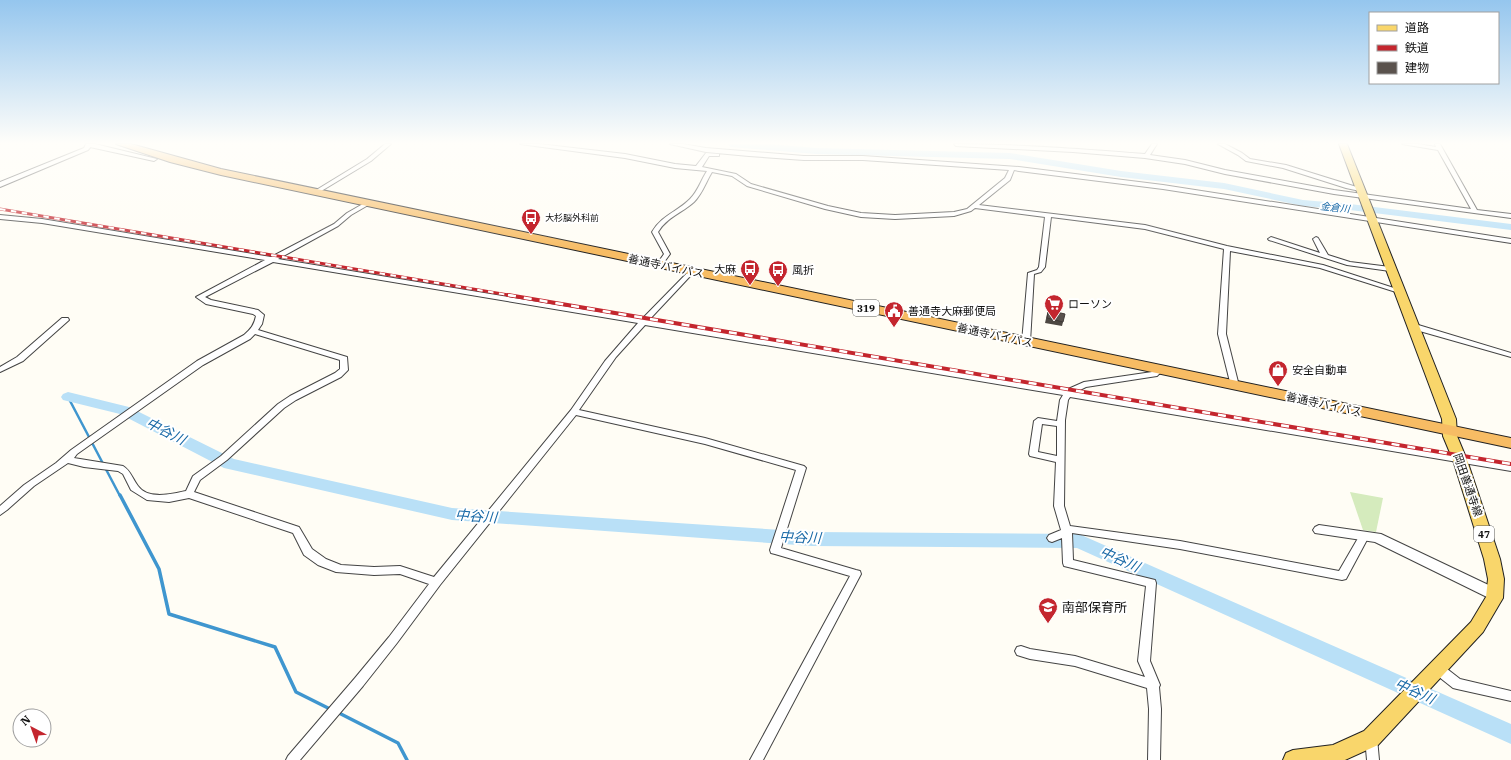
<svg xmlns="http://www.w3.org/2000/svg" width="1511" height="760" font-family="'IBM Plex Serif','Noto Sans JP',serif">
  <rect width="100%" height="100%" fill="#fffdf5"/>
  <path fill="#d5ebbd" d="M1350,492L1383,498L1376,532L1363,530Z"/>
  <g fill="none" stroke-linecap="round" stroke-linejoin="round">
    <path stroke="#3f96cf" stroke-width="2.5" d="M68,397L120,496"/>
    <path stroke="#3f96cf" stroke-width="3.5" d="M120,495L159,569L169,614L275,647L296,692L330,709
      M337,712L398,743L407,760"/>
    <path fill="#b9e0f7" fill-rule="evenodd" d="M727,144H770L816,148L1010,153L1121,171L1224,183L1303,200L1350,204L1511,224V230L1350,210L1303,206L1224,189L1121,177L1010,159L816,154L731,147Z
      M68,392L129,407L234,459L452,508L812,532L1079,534L1511,724V744L1077,548L812,546L452,520L224,468L120,414L63,400L61,397L63,394Z"/>
    <defs>
      <path id="minor" d="M88,144H95L157,159L154,161L90,147Z
        M385,144H391L371,161L318,193L313,192L367,159Z
        M520,144H539L625,154L675,164L696,166L706,153L719,154V156H709L702,167L736,174L751,184L828,206L861,213L895,215L954,212L967,209L1005,178L1009,170L863,160H804L749,156L706,152L670,144H683L706,148L804,156H863L1019,167L1163,185L1511,239V243L1163,189L1019,171L1014,170L1010,180L979,205L1145,225L1227,246L1323,265L1400,290L1401,291L1400,292H1396L1320,268L1230,251L1226,334L1239,386L1235,389L1231,386L1218,334L1224,249L1145,229L1051,217L1045,267L1041,272L1034,274L1030,342L1026,344L1022,342L1028,273L1037,270L1039,267L1045,217L975,208L971,211L954,216L895,219L861,217L825,209L747,186L732,176L712,172C706,182 702,194 694,202C682,213 667,217 658,232L670,254L662,265L660,266L657,264L664,254L652,232C662,215 677,212 690,199C698,191 701,180 707,171L675,168L625,158Z
        M954,144C1018,144 1082,149 1145,154L1152,144H1157L1150,155L1185,160L1225,170L1334,190L1471,209L1438,150L1402,144H1418L1436,147L1435,144H1440L1477,210L1511,214V218L1334,194L1225,174L1185,164L1145,158L1073,152L956,146Z
        M1218,144H1225L1242,153L1250,159L1286,165L1363,189L1360,191L1346,188L1283,168L1246,161L1238,155Z
        M368,201L371,203L370,204L351,215L338,226L278,259L642,319L690,270L692,269L695,271L694,272L649,320L1066,390L1084,382L1152,372L1159,368L1163,370L1157,376L1086,387L1076,392L1511,465V471L1070,397L1068,400L1065,420L1064,506L1070,526L1180,541L1339,571L1361,533L1364,532L1367,533L1369,536L1346,579L1342,580L1180,549L1072,533L1073,560L1151,579L1155,580L1156,583L1150,661L1160,685L1159,687L1161,709L1160,760H1148L1149,709L1147,688L1075,666L1030,659L1017,655L1015,651L1017,647L1021,646L1030,649L1075,656L1145,677L1138,661L1146,586L1064,566L1063,563L1062,538L1052,542L1049,541L1047,538L1049,535L1061,530L1054,506L1056,462L1030,456L1029,454L1034,421L1038,418L1057,421L1060,400L1063,395L645,325L616,357L579,410L705,438L804,466L806,468L781,548L856,570L860,571L861,574L763,760H750L850,576L775,554L771,553L770,550L796,470L705,444L576,415L440,585L397,643L363,686L300,760H286L288,756L355,678L389,637L429,584L400,574L374,575L336,572L318,565L304,555L293,533L189,498L169,502L147,500L131,490L123,474L118,471L84,467L68,463L34,486L7,510L0,515V506L24,485L56,463L71,450L197,361L244,335C251,329 254,325 256,316L253,314L206,304L196,297L265,260L42,223L0,219V215L42,219L271,257L334,224L347,213ZM273,262L638,323L605,361L571,410L434,577L400,566L374,567L341,565L326,559L312,549L299,527L194,492L200,480L227,460L284,408L296,400L341,377L348,370L347,357L258,330L262,324L264,315L258,310L211,300L205,297ZM255,334L340,360V369L335,373L290,396L278,404L221,456L193,476L186,491C171,494 148,500 138,486C132,478 131,471 123,466L74,458L77,454L203,365L250,339ZM1042,424L1057,426V456L1038,452Z
        M1271,237L1320,253L1313,239L1316,237L1318,238L1328,255L1350,262L1390,267L1393,269L1390,271L1347,265L1269,240L1268,239Z
        M62,318H68L69,320L23,361L0,372V367L17,357Z
        M1409,324H1415L1511,353V357L1409,328L1408,326Z
        M1438,664L1442,665L1460,679L1511,691V701L1457,689L1453,688L1434,673L1432,669L1434,665Z
        M1371,732L1375,734L1377,738L1379,760H1367L1365,738L1367,734Z"/>
      <path id="tertiary" d="M86,144H93L88,150L0,187V182L84,148Z
        M1319,525L1381,534L1499,590L1501,594L1499,598L1494,599L1489,598L1375,542L1315,533L1313,530L1315,527Z"/>
      <path id="primary" d="M1339,144H1347L1456,419L1457,436L1467,460L1500,559L1504,579L1503,598L1500,603L1483,632L1378,745L1345,760H1283L1286,753L1293,750L1333,745L1364,731L1471,622L1486,597L1488,579L1484,559L1453,460L1443,436L1442,419Z"/>
      <path id="trunk" d="M116,144H131L221,169L1511,438V448L221,175L170,162Z"/>
    </defs>
    <use href="#minor" stroke="#444" stroke-width="2"/>
    <use href="#tertiary" stroke="#444" stroke-width="2"/>
    <use href="#primary" stroke="#222" stroke-width="2"/>
    <use href="#trunk" stroke="#222" stroke-width="2"/>
    <use href="#minor" fill="#fff" fill-rule="evenodd"/>
    <use href="#tertiary" fill="#fff" fill-rule="evenodd"/>
    <use href="#primary" fill="#f9d66b" fill-rule="evenodd"/>
    <use href="#trunk" fill="#f7bc64" fill-rule="evenodd"/>
    <defs>
      <path id="rail-far1" d="M0,209L514,296"/>
      <path id="rail" d="M508,295L1511,464"/>
    </defs>
    <use href="#rail-far1" stroke="#c4262e" stroke-width="3"/>
    <use href="#rail" stroke="#c4262e" stroke-width="4"/>
    <use href="#rail-far1" stroke="#fff" stroke-width="2" stroke-dasharray="5.5" stroke-linecap="butt"/>
    <use href="#rail" stroke="#fff" stroke-width="2.5" stroke-dasharray="8" stroke-linecap="butt"/>
  </g>
  <path fill="#4d4742" d="M1048,310L1063,322L1062,326L1045,323Z"/>
  <path fill="#5a524d" stroke="#3f3936" d="M1048,310L1065,314L1063,322L1047,318Z"/>
  <linearGradient id="sky" x2="0" y2="1"><stop stop-color="#95c6ee"/><stop offset="0.57" stop-color="#fffefa"/><stop offset="1" stop-color="#fffefa" stop-opacity="0"/></linearGradient>
  <rect width="1511" height="251" fill="url(#sky)"/>
  <defs>
    <symbol id="bus-pin" viewBox="-11 -11 22 30"><path d="M0 17L-7.5 6A9.5 9.5 0 1 1 7.5 6Z" fill="#c4262e" stroke="#fff"/><path d="M-5-6H5V4H4V6H2V4H-2V6H-4V4H-5ZM-3.5-4V0h7V-4ZM-3.5 1.2v1.5H-2V1.2ZM2 1.2v1.5H3.5V1.2Z" fill="#fff"/></symbol>
    <symbol id="supermarket-pin" viewBox="-11 -11 22 30"><path d="M0 17L-7.5 6A9.5 9.5 0 1 1 7.5 6Z" fill="#c4262e" stroke="#fff"/><path d="M-6-5.5h2.5l.6 2H6L4.5 2H-2.5L-4.4-4H-6ZM-1.5 3.2a1.3 1.3 0 1 0 .1 0ZM3 3.2a1.3 1.3 0 1 0 .1 0Z" fill="#fff"/></symbol>
    <symbol id="civic-pin" viewBox="-11 -11 22 30"><path d="M0 17L-7.5 6A9.5 9.5 0 1 1 7.5 6Z" fill="#c4262e" stroke="#fff"/><path d="M-.6-6.5H3V-4.5H.6V-3L4-1V1h2V6H-6V1h2V-1L-.6-3ZM-1.2 2.5V6h2.4V2.5Z" fill="#fff"/></symbol>
    <symbol id="shop-pin" viewBox="-11 -11 22 30"><path d="M0 17L-7.5 6A9.5 9.5 0 1 1 7.5 6Z" fill="#c4262e" stroke="#fff"/><path d="M-5-2.5h2.3a2.7 3.5 0 0 1 5.4 0H5L5.5 6h-11ZM-1.5-2.5h3a1.5 2.3 0 0 0-3 0Z" fill="#fff"/></symbol>
    <symbol id="school-pin" viewBox="-11 -11 22 30"><path d="M0 17L-7.5 6A9.5 9.5 0 1 1 7.5 6Z" fill="#c4262e" stroke="#fff"/><path d="M0-5L7-2L0 1L-7-2ZM-4 1L0 2.5L4 1V4Q0 6-4 4Z" fill="#fff"/></symbol>
  </defs>
  <g fill-rule="evenodd">
    <use href="#bus-pin" x="520" y="207" width="22" height="30"/>
    <use href="#bus-pin" x="739" y="258" width="22" height="30"/>
    <use href="#bus-pin" x="767" y="259" width="22" height="30"/>
    <use href="#supermarket-pin" x="1043" y="293" width="22" height="30"/>
    <use href="#civic-pin" x="883" y="300" width="22" height="30"/>
    <use href="#shop-pin" x="1267" y="359" width="22" height="30"/>
    <use href="#school-pin" x="1037" y="596" width="22" height="30"/>
  </g>
  <g text-anchor="middle" stroke-width="4" stroke-linejoin="round" paint-order="stroke">
    <g font-size="9" fill="#111" stroke="#fff" text-anchor="start">
      <text x="545" y="221">大杉脳外科前</text>
    </g>
    <g font-size="10" font-style="italic" fill="#1768a6" stroke="#fff">
      <text transform="translate(1335 207) rotate(6)" y="4">金倉川</text>
    </g>
    <g fill="#fff" stroke="#585858" stroke-width="1">
      <rect x="853" y="300" width="26" height="16" rx="3"/>
      <rect x="1474" y="526" width="20" height="16" rx="3"/>
    </g>
    <g font-size="10" font-weight="bold" fill="#111">
      <text x="866" y="312">319</text>
      <text x="1484" y="538">47</text>
    </g>
    <g font-size="11" fill="#111" stroke="#fff">
      <text transform="translate(666 266) rotate(12)" y="4">善通寺バイパス</text>
      <text transform="translate(995 335) rotate(12)" y="4">善通寺バイパス</text>
      <text transform="translate(1324 404) rotate(12)" y="4">善通寺バイパス</text>
      <text transform="translate(1468 485) rotate(71)" y="4">岡田善通寺線</text>
    </g>
    <g font-size="11" fill="#111" stroke="#fff" text-anchor="start">
      <text x="736" y="273" text-anchor="end">大麻</text>
      <text x="792" y="274">風折</text>
      <text x="1068" y="308">ローソン</text>
      <text x="908" y="315">善通寺大麻郵便局</text>
      <text x="1292" y="374">安全自動車</text>
    </g>
    <g font-size="13" fill="#111" stroke="#fff" text-anchor="start">
      <text x="1062" y="612">南部保育所</text>
    </g>
    <g font-size="14" font-style="italic" fill="#1768a6" stroke="#fff">
      <text transform="translate(166 431) rotate(27)" y="5">中谷川</text>
      <text transform="translate(476 516) rotate(4)" y="5">中谷川</text>
      <text transform="translate(800 537) rotate(3)" y="5">中谷川</text>
      <text transform="translate(1120 559) rotate(24)" y="5">中谷川</text>
      <text transform="translate(1415 691) rotate(24)" y="5">中谷川</text>
    </g>
  </g>
  <rect x="1369" y="12" width="130" height="72" fill="#ffffff" stroke="#a0a0a0"/>
  <rect x="1377" y="25" width="20" height="6" fill="#f9d66b" stroke="#a0a0a0"/>
  <text x="1405" y="32" font-size="12" fill="#111111">道路</text>
  <rect x="1377" y="45" width="20" height="6" fill="#c4262e" stroke="#a0a0a0"/>
  <text x="1405" y="52" font-size="12" fill="#111111">鉄道</text>
  <rect x="1377" y="62" width="20" height="12" fill="#5a524d" stroke="#a0a0a0"/>
  <text x="1405" y="72" font-size="12" fill="#111111">建物</text>
  <g transform="translate(32 728) rotate(319)"><circle r="19" fill="#ffffff" stroke="#a0a0a0"/>
  <path d="M0-3L7 15L0 10L-7 15Z" fill="#c4262e"/>
  <text y="-6" font-size="11" font-weight="bold" text-anchor="middle" fill="#111111">N</text>
  </g>
</svg>
